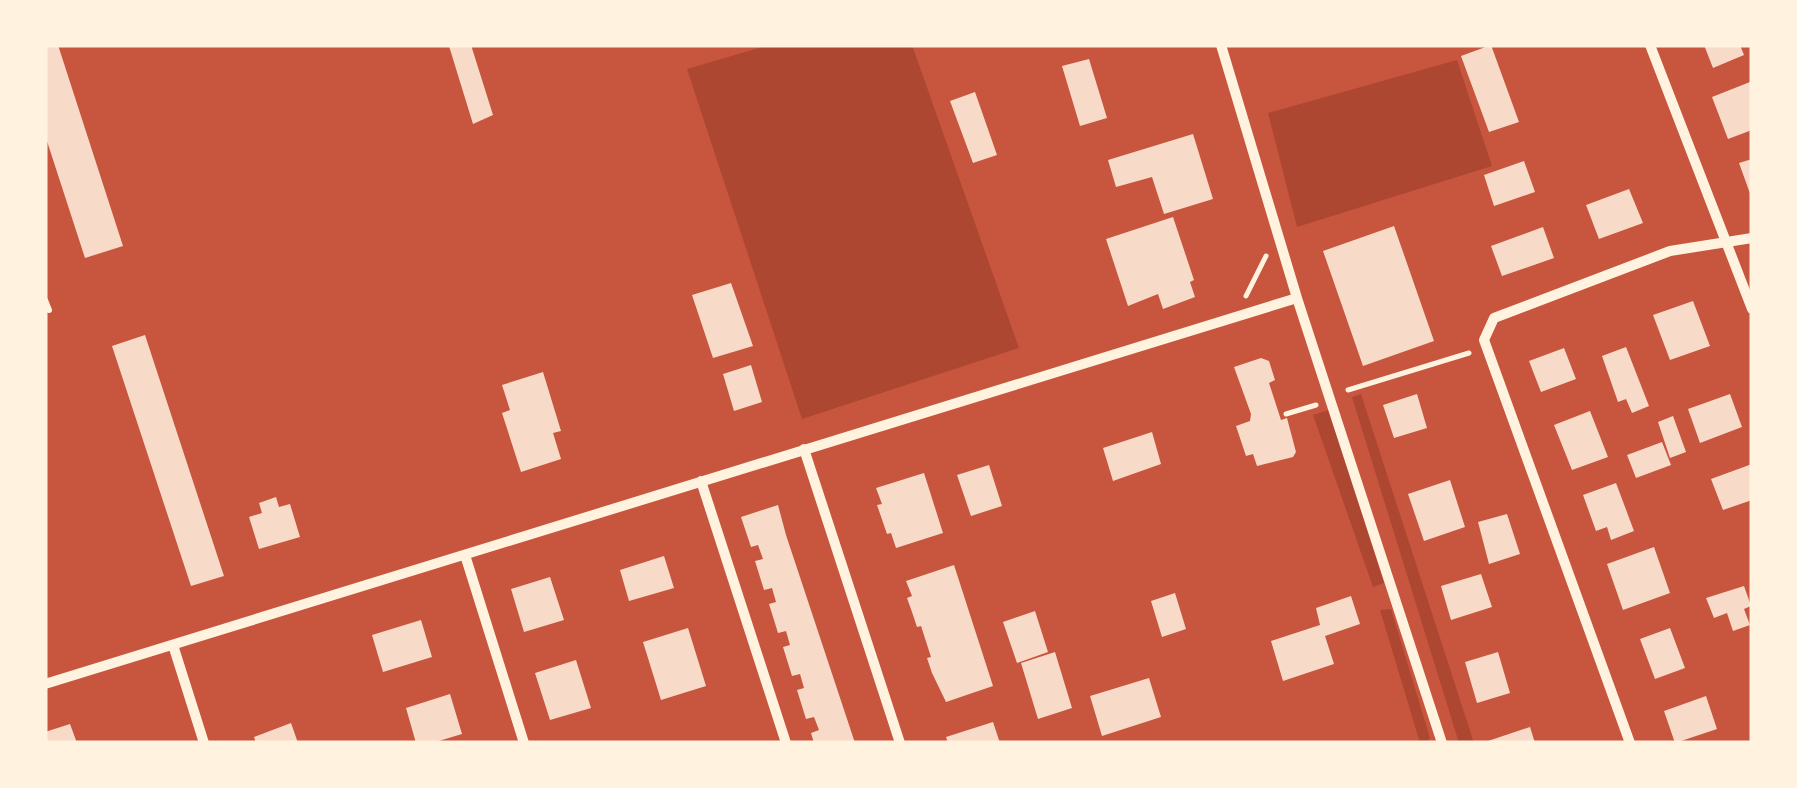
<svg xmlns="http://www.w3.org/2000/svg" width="1797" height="788" font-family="'Alegreya Sans',sans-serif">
  <rect width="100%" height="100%" fill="#c8553d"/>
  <path fill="#ae4732" d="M769,45H912L1019,348L802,419L687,69Z
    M1457,60L1492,166L1297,227L1268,113Z
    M1361,394L1474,743H1459L1352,397Z
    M1329,410L1384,583L1373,587L1313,415Z
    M1391,609L1430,738L1425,743H1420L1380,610Z"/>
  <path fill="#f7dbc8" d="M45,45H58L123,246L85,258L45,135Z
    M471,45L493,115L473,124L449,46Z
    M1491,45L1519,122L1489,132L1461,56Z
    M1704,45H1740L1744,55L1713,68Z
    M1089,59L1107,118L1080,126L1062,66Z
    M1750,82L1752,130L1728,139L1712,97Z
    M975,92L997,155L973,163L950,101Z
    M1193,134L1213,199L1164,214L1152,177L1116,187L1108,160Z
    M1752,159V199L1739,163Z
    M1524,161L1535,192L1494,206L1484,175Z
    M1629,189L1643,223L1599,239L1586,205Z
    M1173,217L1194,280L1190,282L1195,297L1163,309L1158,294L1128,306L1106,239Z
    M1394,226L1434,341L1363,366L1323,251Z
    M1543,227L1554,258L1502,276L1491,246Z
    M731,283L753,346L713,358L692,295Z
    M1693,301L1710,346L1670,360L1653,315Z
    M145,335L224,576L191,586L112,346Z
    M1626,347L1649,406L1632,413L1626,399L1618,402L1602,356Z
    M1564,348L1576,379L1541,392L1529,361Z
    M1261,358L1269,361L1275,380L1269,383L1281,420L1287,418L1296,452L1293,457L1257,466L1253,454L1246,456L1236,426L1250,421L1251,414L1234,367Z
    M751,365L762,402L734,411L723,374Z
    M543,372L561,431L553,433L561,459L521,472L502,413L510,410L502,385Z
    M1417,394L1427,428L1394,438L1383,405Z
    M1730,394L1742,427L1700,443L1688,409Z
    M1590,411L1608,457L1572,470L1554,425Z
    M1673,416L1686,452L1670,458L1658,422Z
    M1152,432L1161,464L1113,481L1103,448Z
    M1662,442L1671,465L1636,478L1627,455Z
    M1752,464V500L1723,510L1711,479Z
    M989,465L1002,506L971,516L957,475Z
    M924,473L943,533L896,548L891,533L887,534L877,505L882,504L876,488Z
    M1450,480L1465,527L1424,541L1408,494Z
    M1616,483L1634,531L1611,540L1607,527L1596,531L1583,495Z
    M276,497L279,507L290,504L300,537L259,549L249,517L262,513L259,503Z
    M778,505L786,535L855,743H814L811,733L819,730L814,717L806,719L797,690L804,688L800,674L792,676L783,647L790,645L786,631L778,633L769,604L776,602L772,588L764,590L755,561L763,559L758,545L751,547L741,517Z
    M1507,514L1520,554L1489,564L1478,522Z
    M1654,547L1670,593L1623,610L1607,564Z
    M664,556L674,588L629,601L620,570Z
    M954,565L993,686L946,702L932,673L927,658L931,657L921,626L917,627L912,612L907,598L912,596L906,581Z
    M1481,574L1492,607L1451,620L1441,586Z
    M550,577L564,620L524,632L511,589Z
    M1744,586L1751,606L1744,609L1750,625L1733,631L1727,613L1714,618L1706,598Z
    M1175,593L1186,629L1162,637L1151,601Z
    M1351,596L1360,624L1325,636L1334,664L1283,681L1271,641L1320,625L1316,608Z
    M1035,611L1048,652L1017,663L1003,622Z
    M421,620L432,657L383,672L372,635Z
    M688,628L706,686L661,700L643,642Z
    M1670,628L1685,668L1655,679L1640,639Z
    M1055,652L1072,708L1038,719L1021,663Z
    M1498,652L1510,693L1477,703L1465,662Z
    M576,660L591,708L550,720L535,673Z
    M1149,678L1161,717L1102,736L1090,696Z
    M450,694L462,734L432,743H416L406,708Z
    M1706,696L1717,729L1675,743L1664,711Z
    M993,722L1000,743H948L946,737Z
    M291,723L298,743H256L254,737Z
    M70,724L77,743H45V732Z
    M1530,727L1535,743H1485V742Z"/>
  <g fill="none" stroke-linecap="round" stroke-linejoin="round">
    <path stroke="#fff3e0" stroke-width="5" d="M1246,296L1266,256
      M1348,390L1469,353
      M1286,414L1316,405"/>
    <path stroke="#fff3e0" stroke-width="6" d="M45,300L49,310"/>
    <path stroke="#fff3e0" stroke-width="10" d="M1221,45L1297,298L1442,743
      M1650,45L1752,309
      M804,449L900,743
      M701,481L786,743
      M465,555L524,743
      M173,645L204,743
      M45,684L1297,298
      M1630,743L1484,340L1494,318L1670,251L1752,238"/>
  </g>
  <rect width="1797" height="788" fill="none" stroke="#fff3e0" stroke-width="95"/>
</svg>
